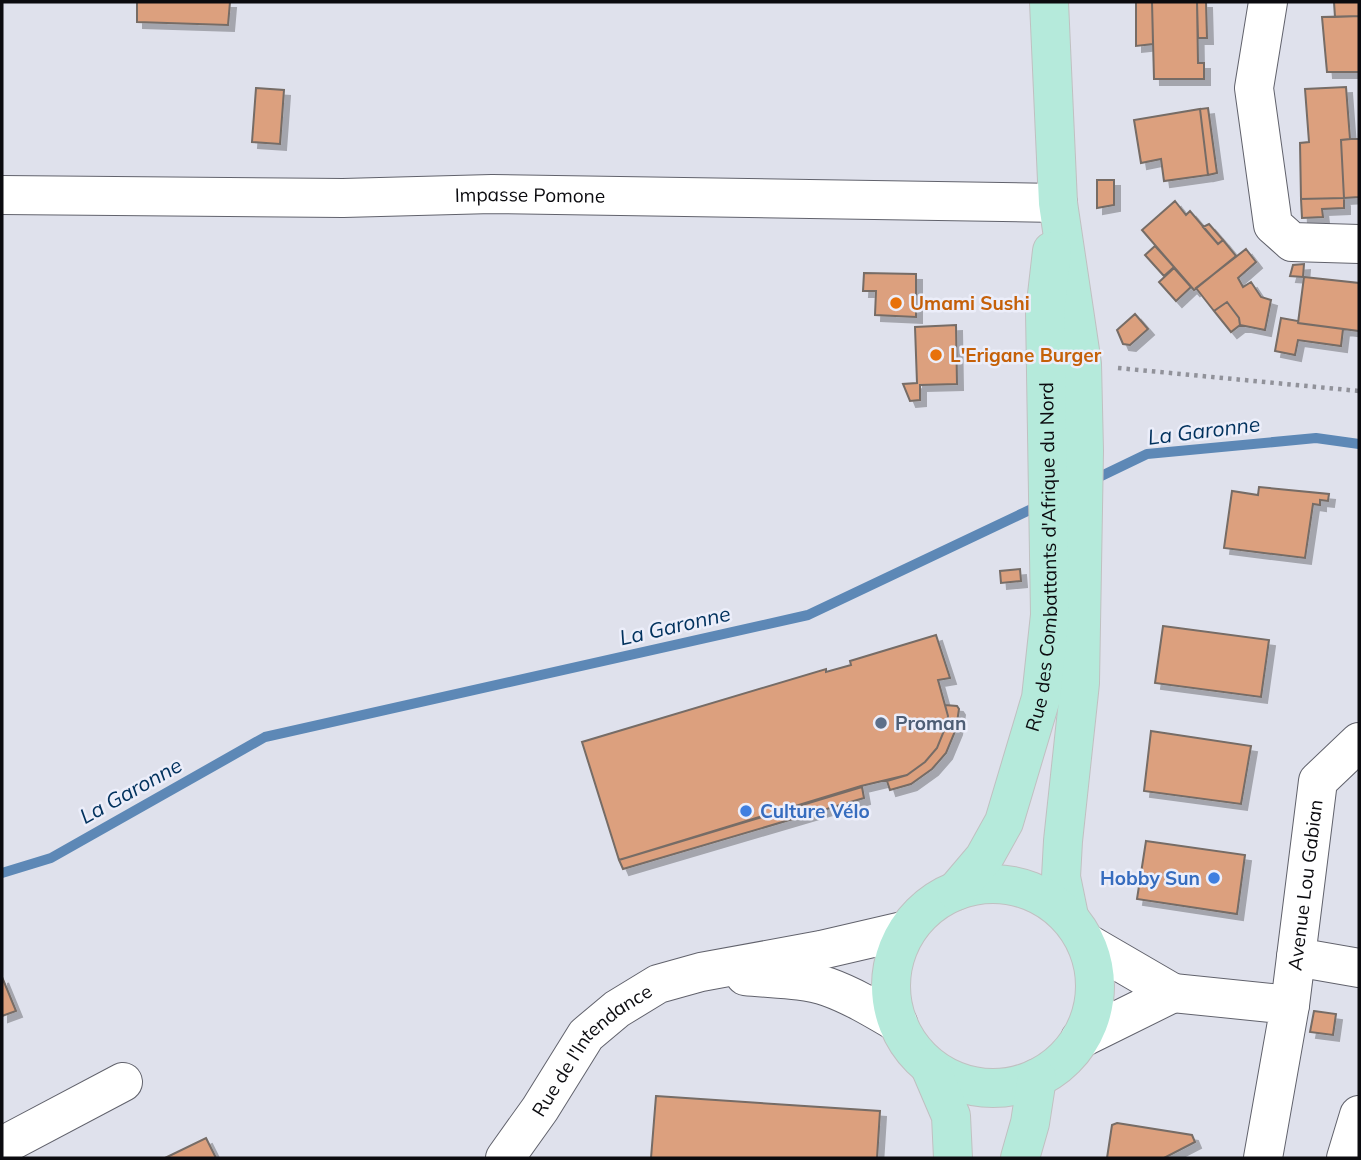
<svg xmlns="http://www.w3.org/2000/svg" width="1361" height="1160" font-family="Mulish,sans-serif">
  <defs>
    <filter id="shadow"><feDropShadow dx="6" dy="6" stdDeviation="0" flood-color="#0004"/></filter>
  </defs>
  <rect width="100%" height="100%" fill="#dfe1ec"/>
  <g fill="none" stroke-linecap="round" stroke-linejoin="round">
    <path stroke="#5d88b6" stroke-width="10" d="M1093,480L1147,454L1316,438L1359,444
      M2,873L51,858L265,737L808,615L1040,505"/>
  </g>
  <path fill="#dca07e" stroke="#766c66" stroke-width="2" filter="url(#shadow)" d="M137,2H230L228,25L137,22Z
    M1136,2H1152L1153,44L1136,46Z
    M1152,2H1197L1198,63H1204V79H1154Z
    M1197,2H1206L1207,38H1198Z
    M1334,2H1359V16L1335,17Z
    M1359,16V72H1327L1322,17Z
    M1346,87L1350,139L1341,140L1344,198L1301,199L1300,143L1309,142L1305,89Z
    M256,88L284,90L280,144L252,142Z
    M1208,108L1217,173L1208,175L1200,109Z
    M1200,109L1208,175L1164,181L1161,159L1141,163L1134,120Z
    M1350,139H1359V197L1344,198L1341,140Z
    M1097,180H1114V205L1097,208Z
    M1344,198V208L1322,209L1323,217L1302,218L1301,199Z
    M1175,201L1186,215L1190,211L1218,244L1223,240L1236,256L1194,290L1142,230Z
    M1209,224L1223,240L1218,244L1203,227Z
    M1155,246L1174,267L1164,276L1145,255Z
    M1246,249L1256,262L1238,278L1243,287L1251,282L1261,297L1271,300L1265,330L1240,325L1239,318L1227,302L1214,311L1196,288Z
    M1304,264L1303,277L1290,276L1293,265Z
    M1174,268L1191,287L1176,301L1159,282Z
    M864,273L916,274V317L875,315L876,291H863Z
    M1304,277L1359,283V331L1298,323Z
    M1227,302L1239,318L1240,325L1231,332L1214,311Z
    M1135,314L1148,329L1130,345L1123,344L1117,330Z
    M1281,318L1298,321V323L1343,329L1341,346L1298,340L1295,355L1275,351Z
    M956,325L957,384L920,385V400L910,401L903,384L917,383L915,327Z
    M1259,487L1329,494L1328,501L1320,500V505L1313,504L1305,558L1224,548L1232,491L1258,495Z
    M1020,569L1021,581L1001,583L1000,571Z
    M1163,626L1269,640L1261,697L1155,683Z
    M936,635L950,678L938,680L948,716L946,726L937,748L925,762L907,775L861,786L619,860L582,742L826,669V672L851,665L850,661Z
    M945,705L957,706L959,709L956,729L946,753L932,769L911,784L890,790L887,781L907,775L925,762L937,748L946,726L948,716Z
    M1151,731L1251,746L1241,804L1144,791Z
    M862,787L864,798L623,869L619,860Z
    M1146,841L1245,855L1237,914L1137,899Z
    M2,977L16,1011L2,1016Z
    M1314,1011L1336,1014L1333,1035L1310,1032Z
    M656,1096L880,1111L877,1158H651Z
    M1117,1123L1192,1135L1195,1142L1164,1158H1107L1112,1125Z
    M206,1138L216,1158H165Z"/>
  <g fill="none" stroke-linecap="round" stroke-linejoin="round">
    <defs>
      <g id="minor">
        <path d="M1268,2L1254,88L1273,225L1292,242L1359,244"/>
        <path id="s1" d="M2,195L343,198L492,194L1058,203"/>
        <path d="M1296,957L1359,968"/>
        <path d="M745,976C772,979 802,978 828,987C853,996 876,1010 898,1023"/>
        <path d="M1173,993L1290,1005L1263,1158"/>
        <path id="s2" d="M1290,1005L1318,781L1359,742"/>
        <path d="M1080,1039L1173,993L1087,943"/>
        <path d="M2,1146L123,1082"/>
        <path id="s3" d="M505,1158L540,1109L586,1035L617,1009L658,984L701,972L821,950L907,930"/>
        <path d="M1346,1158L1359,1115"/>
      </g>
      <g id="major">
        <path d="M1049,2L1058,203L1082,364L1084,451L1080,683L1063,841L1061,877L1069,916"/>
        <circle cx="993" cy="986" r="102"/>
        <path id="s4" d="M956,891L984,858L1004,822L1041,698L1050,615L1045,312L1052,251"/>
        <path d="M930,1067L951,1116L953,1158"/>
        <path d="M1020,1158L1030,1123L1037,1078"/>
      </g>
    </defs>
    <use href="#minor" stroke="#61626c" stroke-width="40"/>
    <use href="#major" stroke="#c0c0c1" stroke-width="40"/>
    <path stroke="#91929a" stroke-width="4.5" stroke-dasharray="3.5 5" stroke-linecap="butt" d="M1118,368L1359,391"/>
    <use href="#minor" stroke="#fff" stroke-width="38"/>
    <use href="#major" stroke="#b5eadb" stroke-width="38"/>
  </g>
  <g fill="#e8710a" stroke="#eceefa" stroke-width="2.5">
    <circle cx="896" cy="303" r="7"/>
    <circle cx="936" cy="355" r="7"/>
  </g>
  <circle fill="#5c6f8a" stroke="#eceefa" stroke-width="2.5" cx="881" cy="723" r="7"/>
  <g fill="#3f7fe0" stroke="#eceefa" stroke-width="2.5">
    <circle cx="746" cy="811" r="7"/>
    <circle cx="1214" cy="878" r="7"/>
  </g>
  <g text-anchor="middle" stroke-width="5" stroke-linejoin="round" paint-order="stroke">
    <g font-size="19" fill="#0b0b0f" stroke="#eceefa">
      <text dy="7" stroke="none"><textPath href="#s1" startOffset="528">Impasse Pomone</textPath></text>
      <text dy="7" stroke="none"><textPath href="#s4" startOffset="355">Rue des Combattants d'Afrique du Nord</textPath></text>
      <text dy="7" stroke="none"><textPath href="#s2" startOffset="121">Avenue Lou Gabian</textPath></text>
      <text dy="7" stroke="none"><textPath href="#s3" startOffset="140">Rue de l'Intendance</textPath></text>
    </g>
    <g font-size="19" font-weight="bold" fill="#c56008" stroke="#eceefa" text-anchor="start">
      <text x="910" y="310">Umami Sushi</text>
      <text x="950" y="362">L'Erigane Burger</text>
    </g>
    <g font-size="19" font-weight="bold" fill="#4e5e75" stroke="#eceefa" text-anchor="start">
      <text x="895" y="730">Proman</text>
    </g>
    <g font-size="19" font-weight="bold" fill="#366cbe" stroke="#eceefa" text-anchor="start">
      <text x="760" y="818">Culture Vélo</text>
      <text x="1200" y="885" text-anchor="end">Hobby Sun</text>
    </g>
    <g font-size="21" font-style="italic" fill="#00315d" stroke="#eceefa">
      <text transform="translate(1204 431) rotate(-7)" y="7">La Garonne</text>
      <text transform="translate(675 626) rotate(-13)" y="7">La Garonne</text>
      <text transform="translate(131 791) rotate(-29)" y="7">La Garonne</text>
    </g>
  </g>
  <rect width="1361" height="1160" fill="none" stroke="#0b0b0f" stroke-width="7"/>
</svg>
